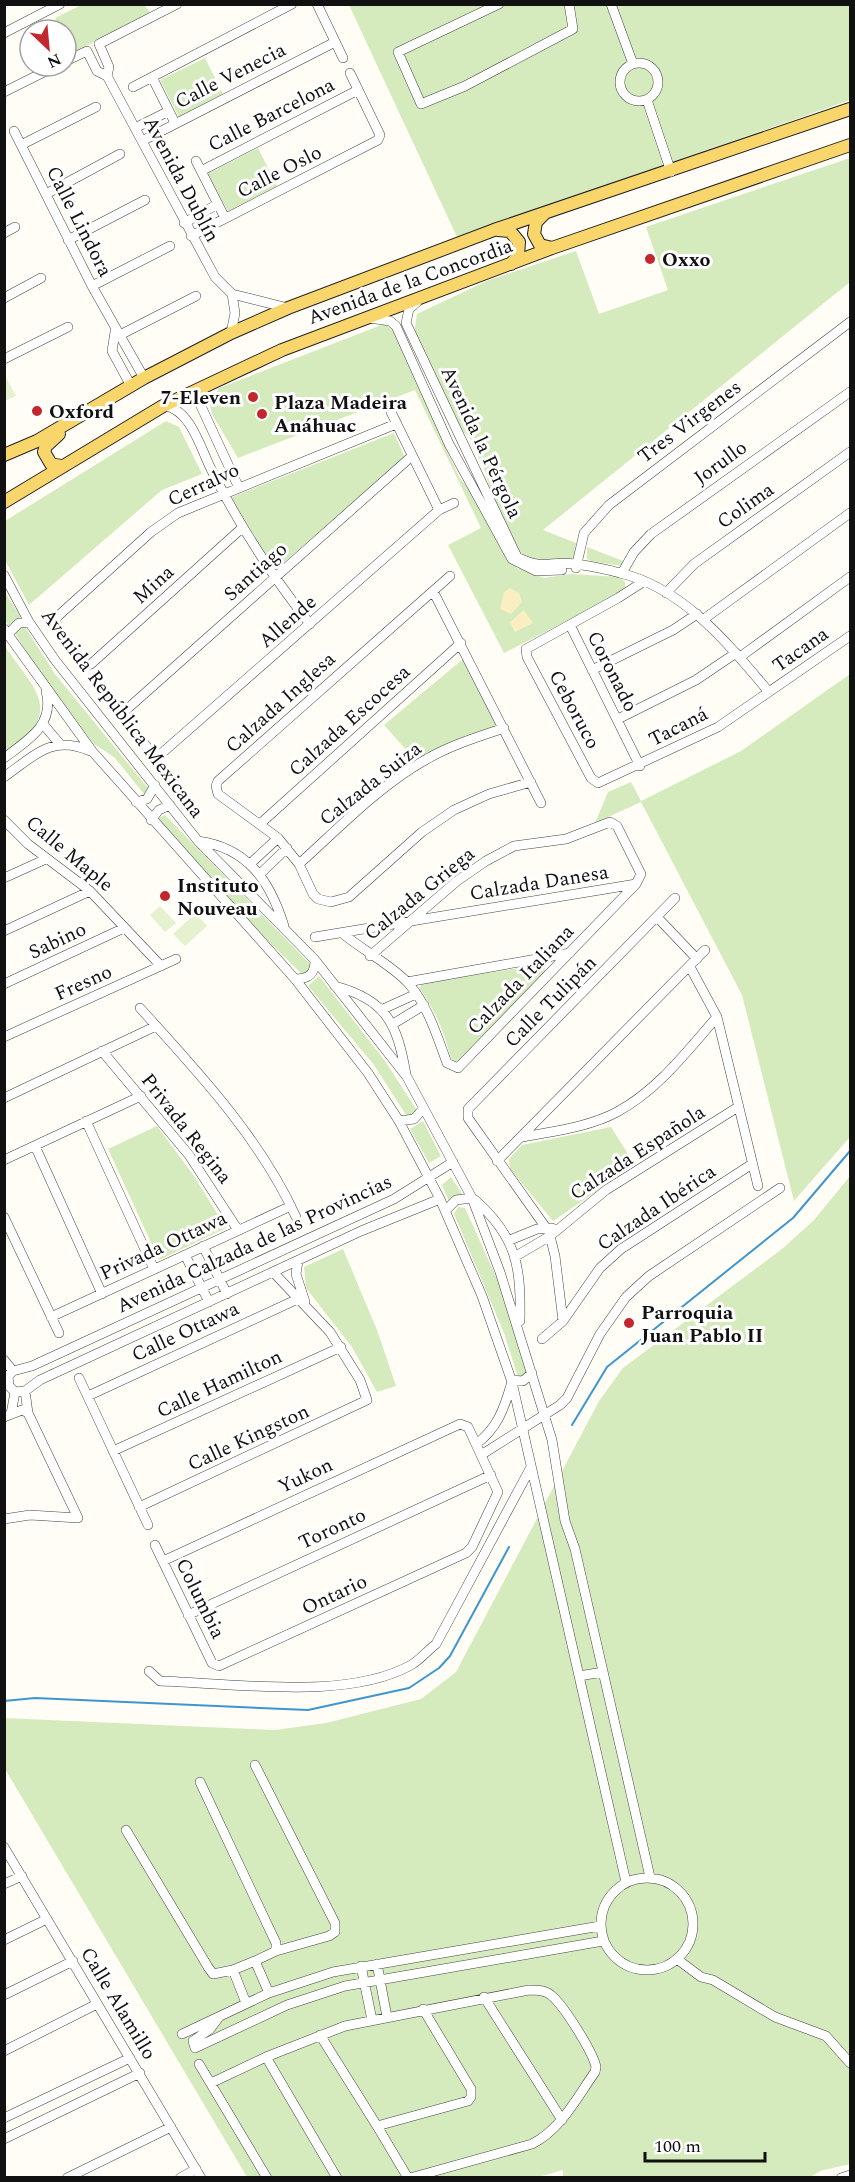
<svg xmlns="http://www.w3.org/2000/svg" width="855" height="2182" font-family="Spectral,serif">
  <rect width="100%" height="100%" fill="#fffdf5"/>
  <path fill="#d5ebbd" d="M81,5H145L150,13L73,53L66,40V30H61L55,18Z
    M349,5H850V100L457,237Z
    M205,58L223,94L179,117L160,80Z
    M258,148L277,186L228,211L207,174Z
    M850,158V282L543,530L576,543L574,558L538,563L520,555L492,497L485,471L469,437L457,425L414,334L417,314L489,280L576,251L599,314L668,290L646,227Z
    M384,324L398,333L445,437L447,451L459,477L477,499L501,548L517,568L544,578L571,574L620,577L625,582V591L504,653L448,545L481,528L415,390L238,458L212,414L210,405L219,388Z
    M166,421L179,427L202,474L162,490L29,605L5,560V521Z
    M394,433L405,458L274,571L249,532L232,497Z
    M587,547L626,562L621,566L591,561L587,559Z
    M4,591L21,617L8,626L5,620Z
    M19,627H25L55,674L148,788L147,794H144L115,758L93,743L34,664L15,633Z
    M4,645C36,692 66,712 5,752Z
    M463,659L497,727L416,761L384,725Z
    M850,674V1137L794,1201L742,995L641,802L595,823L608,792L631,782L641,801L741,751Z
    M165,815L312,966L313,970L303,975L266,939L157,819Z
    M539,965L545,968V973L460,1063L451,1059C444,1032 436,1011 419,988L423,983Z
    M319,976L385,1061L418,1112L408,1118L374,1065L308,986Z
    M423,1121L441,1156L429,1163L410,1129Z
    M157,1126L194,1176L226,1228L159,1260L108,1149Z
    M611,1127L635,1165L553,1221L510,1169L509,1159L522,1145Z
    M850,1176V2164L820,2171L809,2178H563V2170L535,2178L247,2177L5,1769L4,1718L275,1730L326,1723L421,1699L456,1672L599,1401L623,1368L782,1249L814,1220Z
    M451,1177L464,1197L450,1204L442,1185Z
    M458,1207L465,1208L503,1292L527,1370L523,1378L518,1377L504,1333L454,1214Z
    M343,1249L377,1330L396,1386L377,1392L352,1347L306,1288L304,1267Z"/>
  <path fill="#fbeec1" d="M510,588L519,593L522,602L511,614L500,609L504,592Z
    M524,610L533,623L515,632L510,622Z"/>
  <path fill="#e6f2cf" d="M4,374L16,396L5,401H4Z
    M160,906L176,923L165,932L150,915Z
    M196,913L207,926L185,946L173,934Z"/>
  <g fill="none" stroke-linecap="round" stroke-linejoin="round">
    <path stroke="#3f96cf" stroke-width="2" d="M572,1425L607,1367L793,1218L850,1151
      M4,1701L35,1698L308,1710L409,1688L439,1668L450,1656L509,1547"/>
    <defs>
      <path id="minor" d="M177,4L99,44L109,67L107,76L215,277L232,294L288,308
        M317,4L343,58
        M499,4L398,52L421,104L465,86L573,29L569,4
        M611,4L633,64
        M4,33L60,4
        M66,61L87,51L97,71L107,76
        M620 82a19 19 0 1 1 38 0a19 19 0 1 1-38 0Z
        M152,77L175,123
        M133,87L292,4
        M4,92L56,66
        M647,100L671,172
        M135,128L169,111
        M14,131L92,286L144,378
        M142,141L335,42
        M21,145L96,107
        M196,161L225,218
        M201,171L358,90
        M46,194L120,154
        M184,223L216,205
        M4,233L15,227
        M191,236L378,140L380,135L350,73
        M68,240L145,200
        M92,286L170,246
        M4,298L41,278
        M417,302L409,309L406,323L517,557C543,571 551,560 575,564C590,566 606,569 620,573C684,588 729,645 769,692
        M369,318L390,321L396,326L449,444L512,559L536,571L562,570
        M115,332L112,351L131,386
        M231,333L235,313L232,294
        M116,337L196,296
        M4,359L68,327
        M207,385L203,390L200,404L238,486
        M164,406C190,408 201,449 211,469C239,525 272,576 310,624
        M391,412L439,510
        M412,456L126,710L124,718L151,752L156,755L162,753L439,510L454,503
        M242,528L91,664L86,665C74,659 55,632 56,619L58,616L151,532L178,513L396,424
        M576,568L584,533L609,505L850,322
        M622,573L634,552L651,534L850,392
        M4,575L29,622L55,660L198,841L315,960L407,1077L472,1198L500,1272L552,1440L565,1521L575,1549L650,1877
        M450,576L218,781L216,786L218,794L278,838L299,864L313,894L318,899L331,902L349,897L422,832L454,810L489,794L531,782
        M643,582L618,598L526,649L527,657L591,778L598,783L718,727L850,636
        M433,591L541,803
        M666,593L694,564L850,452
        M704,619L850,513
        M570,625L640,766
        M4,629L92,751L295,979L368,1073L399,1121L440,1199L482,1296L512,1382L626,1882
        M8,634L19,623L29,622
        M740,657L850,577
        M592,670L673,630L697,614
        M618,719L696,680L736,653
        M43,724L59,743
        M4,758C28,740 55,725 46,691
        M4,777C34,756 52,734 90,751
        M136,802L147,799L155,785
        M4,820L28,844L90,891L161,966
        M151,820L159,810L170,805
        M261,823L461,643
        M198,841C248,848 270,881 284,926
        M251,863L278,838
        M299,864C338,829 381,784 427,759C451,745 478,737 504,728
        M260,874L287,848
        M4,878L46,859
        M657,917L697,959
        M4,931L90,891
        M342,933C362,950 392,965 409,984C428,1006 437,1036 447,1063L458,1068L636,884L641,874L617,826L610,822L566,839L514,846L486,861L457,881L370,956
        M315,937L636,884
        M690,967L717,1017L758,1186
        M295,979C309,979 315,974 315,960
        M407,982L570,953
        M4,984L124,928
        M335,986C387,1000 397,1024 406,1074
        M140,1008C198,1072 260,1138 296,1217
        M383,1009L416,994
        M393,1024L424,1005
        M4,1037L176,959
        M102,1051L189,1155L238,1230
        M4,1098L156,1026
        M86,1121L154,1269
        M399,1121L414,1119L423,1109
        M523,1137C554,1131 589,1127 617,1112C658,1090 687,1051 717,1017
        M35,1146L102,1294
        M4,1160L141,1096
        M497,1161L705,950
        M440,1199L361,1231L40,1380L25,1391L15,1392L9,1386L8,1376L13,1371L32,1366L394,1199L453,1162
        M475,1200C517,1237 521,1267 520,1321
        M445,1211L456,1200L472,1198
        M4,1217L59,1333
        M510,1240L537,1229L552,1228
        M203,1246L227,1294
        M185,1255L209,1302
        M516,1256L550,1236L606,1190L738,1107
        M298,1261L296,1274L305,1302
        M51,1317L291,1206
        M563,1321L555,1256L549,1232L468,1118V1109L675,898
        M542,1339L563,1321L600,1268L621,1249L752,1164
        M4,1360L13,1371
        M79,1378L148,1525
        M511,1380L523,1381L532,1373
        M25,1391L28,1413
        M88,1396L302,1297
        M11,1414L15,1392
        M4,1417L22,1410L28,1413L78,1518L30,1515L4,1519
        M476,1444C497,1429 504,1409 511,1385
        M113,1451L341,1347
        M481,1455L560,1405L567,1398L600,1334L626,1297L649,1276L780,1188
        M139,1507L367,1400L360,1380L330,1332L273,1272
        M155,1545L212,1663L219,1666L466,1553L472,1547L498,1492L468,1427L460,1424L163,1561
        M188,1615L491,1475
        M149,1671L160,1681C233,1683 347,1701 411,1665C420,1660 428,1650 436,1644L531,1467
        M579,1676L603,1672
        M255,1765L335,1923V1932L329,1936L276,1951
        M200,1782L276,1943V1951L255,1961L269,1993
        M126,1830L208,1967L213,1974L233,1970L246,2003
        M4,1847L201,2178
        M601 1924a46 46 0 1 1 92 0a46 46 0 1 1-92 0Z
        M4,1884L22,1876
        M4,1940L47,1919
        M677,1959L701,1977L713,1980L775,2017L826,2036L850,2063
        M377,1964L387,2017
        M361,1966L372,2020
        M233,1970L255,1961
        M4,1995L73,1961
        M484,1997L562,2120
        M219,2017L210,2029L193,2041L195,2048L287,2005L345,1986L603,1941
        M182,2034L269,1993L333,1972L600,1926
        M320,2035L377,2126L468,2101L471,2097V2089L423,2009
        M4,2051L97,2004
        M266,2057L337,2178
        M199,2064L267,2178
        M211,2083L266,2057L345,2026L529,1990C537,1990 546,1990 552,1996C564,2006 593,2052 596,2067L595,2072C576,2099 561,2129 532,2144L410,2178
        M4,2118L130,2058
        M377,2126L408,2178
        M4,2139L140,2073
        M67,2178L171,2127
        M180,2178L196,2169
        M841,2178L850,2175"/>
      <path id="major" d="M544,214L536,222L534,234L540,245L552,248
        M498,230L510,231L519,242L518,256L511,264
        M59,434L46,446L44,452L51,464L61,466
        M4,455L37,441L144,378L231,333L288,308L494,230L850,109
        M4,502L163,406L282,350L552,248L850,145"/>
    </defs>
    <use href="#minor" stroke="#444" stroke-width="10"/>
    <use href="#major" stroke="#222" stroke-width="14"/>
    <use href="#minor" stroke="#fff" stroke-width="9"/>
    <use href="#major" stroke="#f9d66b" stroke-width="12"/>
  </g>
  <g fill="#c4262e" stroke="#fff" stroke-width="2">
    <circle cx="650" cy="259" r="6"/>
    <circle cx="253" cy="397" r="6"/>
    <circle cx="37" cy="411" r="6"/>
    <circle cx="262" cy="414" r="6"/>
    <circle cx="165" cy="896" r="6"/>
    <circle cx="629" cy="1323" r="6"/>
  </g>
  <g text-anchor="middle" stroke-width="6" stroke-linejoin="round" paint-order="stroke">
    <g font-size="20" fill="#111" stroke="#fff">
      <text transform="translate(230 75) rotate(-27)" y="7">Calle Venecia</text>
      <text transform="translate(271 114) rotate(-27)" y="7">Calle Barcelona</text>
      <text transform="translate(279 171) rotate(-27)" y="7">Calle Oslo</text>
      <text transform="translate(182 179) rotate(62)" y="7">Avenida Dublín</text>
      <text transform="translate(80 221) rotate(63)" y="7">Calle Lindora</text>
      <text transform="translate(410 281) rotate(-20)" y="7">Avenida de la Concordia</text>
      <text transform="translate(689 421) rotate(-37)" y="7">Tres Virgenes</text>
      <text transform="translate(482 442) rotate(65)" y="7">Avenida la Pérgola</text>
      <text transform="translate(720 462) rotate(-36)" y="7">Jorullo</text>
      <text transform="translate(203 484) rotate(-25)" y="7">Cerralvo</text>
      <text transform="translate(745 505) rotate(-35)" y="7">Colima</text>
      <text transform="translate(255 571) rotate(-42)" y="7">Santiago</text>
      <text transform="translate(153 584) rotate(-42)" y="7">Mina</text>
      <text transform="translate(287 621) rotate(-41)" y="7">Allende</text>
      <text transform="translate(800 649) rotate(-35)" y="7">Tacana</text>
      <text transform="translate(613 671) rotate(63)" y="7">Coronado</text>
      <text transform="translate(280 702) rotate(-42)" y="7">Calzada Inglesa</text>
      <text transform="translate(575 709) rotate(62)" y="7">Ceboruco</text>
      <text transform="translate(123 713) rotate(53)" y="7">Avenida República Mexicana</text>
      <text transform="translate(349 720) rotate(-42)" y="7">Calzada Escocesa</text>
      <text transform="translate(678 726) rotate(-27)" y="7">Tacaná</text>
      <text transform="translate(370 783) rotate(-38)" y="7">Calzada Suiza</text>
      <text transform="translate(70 853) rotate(40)" y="7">Calle Maple</text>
      <text transform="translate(539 882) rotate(-9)" y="7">Calzada Danesa</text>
      <text transform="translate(419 893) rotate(-39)" y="7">Calzada Griega</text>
      <text transform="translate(57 940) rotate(-25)" y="7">Sabino</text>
      <text transform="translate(520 979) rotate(-46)" y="7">Calzada Italiana</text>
      <text transform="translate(83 982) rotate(-24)" y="7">Fresno</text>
      <text transform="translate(550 1001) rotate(-45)" y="7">Calle Tulipán</text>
      <text transform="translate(187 1128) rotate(52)" y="7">Privada Regina</text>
      <text transform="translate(637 1152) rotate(-33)" y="7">Calzada Española</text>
      <text transform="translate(656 1207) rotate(-34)" y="7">Calzada Ibérica</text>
      <text transform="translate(254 1243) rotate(-25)" y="7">Avenida Calzada de las Provincias</text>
      <text transform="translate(163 1245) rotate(-25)" y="7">Privada Ottawa</text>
      <text transform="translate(185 1331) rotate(-25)" y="7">Calle Ottawa</text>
      <text transform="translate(219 1383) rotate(-25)" y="7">Calle Hamilton</text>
      <text transform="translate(248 1437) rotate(-25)" y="7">Calle Kingston</text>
      <text transform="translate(305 1475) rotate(-25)" y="7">Yukon</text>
      <text transform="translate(332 1528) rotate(-25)" y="7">Toronto</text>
      <text transform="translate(334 1594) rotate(-25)" y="7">Ontario</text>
      <text transform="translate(201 1598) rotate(64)" y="7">Columbia</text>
      <text transform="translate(119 2003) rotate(59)" y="7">Calle Alamillo</text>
    </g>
    <g font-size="20" font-weight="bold" fill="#111" stroke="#fff" text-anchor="start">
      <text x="662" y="266">Oxxo</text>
      <text x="241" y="404" text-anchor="end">7-Eleven</text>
      <text x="274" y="409">Plaza Madeira<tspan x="274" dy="23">Anáhuac</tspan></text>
      <text x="49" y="418">Oxford</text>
      <text x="177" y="892">Instituto<tspan x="177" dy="23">Nouveau</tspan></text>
      <text x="641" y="1319">Parroquia<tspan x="641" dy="23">Juan Pablo II</tspan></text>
    </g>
  </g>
  <rect width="855" height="2182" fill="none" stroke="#111111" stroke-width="12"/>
  <g transform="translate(48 48) rotate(154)"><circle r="28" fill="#ffffff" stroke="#a0a0a0" stroke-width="1.5"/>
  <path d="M0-4.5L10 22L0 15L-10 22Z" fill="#c4262e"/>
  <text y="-9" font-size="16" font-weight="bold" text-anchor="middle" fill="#111111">N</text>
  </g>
  <path d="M645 2152v9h120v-9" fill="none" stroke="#111111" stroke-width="3"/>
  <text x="654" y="2152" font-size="18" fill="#111111" stroke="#ffffff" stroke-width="4.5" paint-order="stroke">100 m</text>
</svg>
